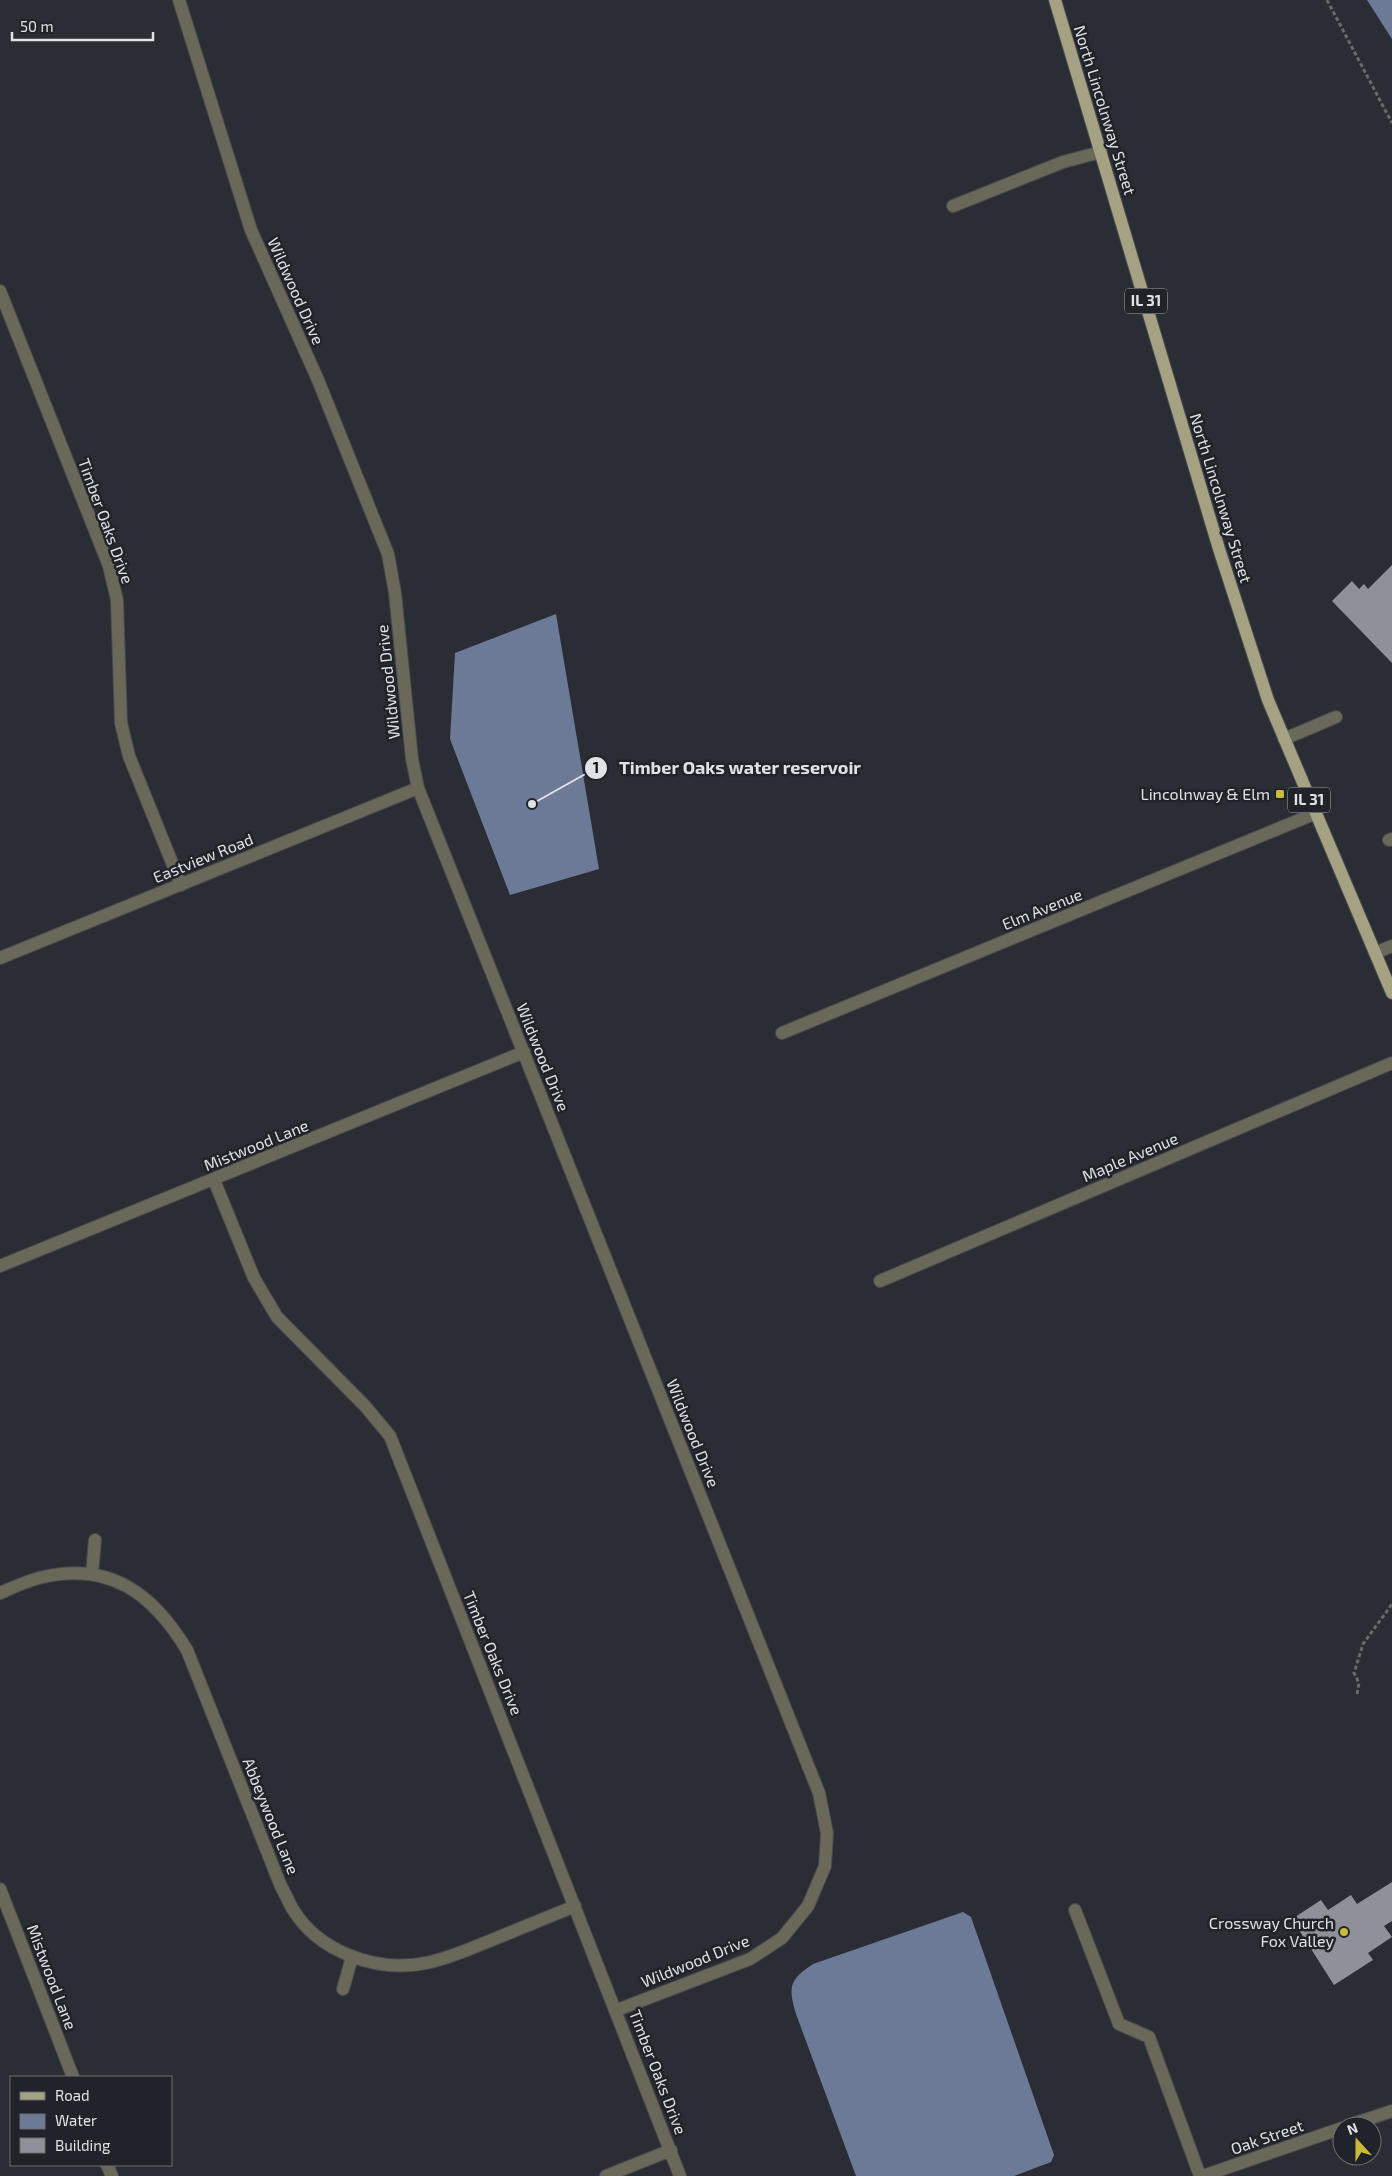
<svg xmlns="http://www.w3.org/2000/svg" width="1392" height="2176" font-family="'Exo 2',sans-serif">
  <rect width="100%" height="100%" fill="#2a2d33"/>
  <path fill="#6c7a98" d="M1367,0H1392V39Z
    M556,614L599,869L510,895L450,739L455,653Z
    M963,1912L971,1917L1054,2155L1051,2162L1014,2176H856L796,2014C788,1987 789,1980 813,1964Z"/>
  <path fill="#8e9198" d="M1392,565V663L1332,601L1352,581L1359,589L1364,584L1368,589Z
    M1392,1882V1921L1384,1926L1392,1937L1368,1953L1373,1960L1334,1985L1292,1919L1321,1900L1328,1910L1351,1895L1357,1904Z"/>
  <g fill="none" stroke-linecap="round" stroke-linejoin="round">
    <defs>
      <path id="minor" d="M179,0L251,230L318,380L388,554L395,593L412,759L418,788L819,1793L827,1833L825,1866L808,1906L782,1938L750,1959L617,2010
        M953,206L1063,162L1101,152
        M0,291L109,566L117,600L121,723L129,756L181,885
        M1284,739L1336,717
        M1389,840L1392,839
        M1375,953L1392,946
        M0,958L418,788
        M782,1033L1314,814
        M214,1180L254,1278L277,1317L365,1406L390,1436L680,2176
        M0,1266L524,1052
        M880,1281L1392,1063
        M92,1574L95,1540
        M0,1593C14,1587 29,1580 43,1577C111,1562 153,1594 187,1650L280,1884C284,1892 288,1900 292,1908C318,1952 377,1973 426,1963C447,1959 467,1950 487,1942C516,1930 546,1918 575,1906
        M0,1889L73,2077
        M1075,1910L1119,2024L1149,2037L1200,2176
        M343,1989L352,1957
        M1347,2126L1392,2111
        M107,2165L112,2176
        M606,2176L671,2150
        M1203,2176L1342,2128"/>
      <path id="major" d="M1055,0L1219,549L1268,700L1392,993"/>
    </defs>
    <use href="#minor" stroke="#474a50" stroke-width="14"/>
    <use href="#major" stroke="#474a50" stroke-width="14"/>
    <path stroke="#676a6f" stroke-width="3" stroke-dasharray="4 2.5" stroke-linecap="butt" d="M1327,0L1392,123
      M1357,1694L1359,1683L1354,1673L1363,1644L1392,1604"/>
    <use href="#minor" stroke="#696859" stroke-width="12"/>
    <use href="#major" stroke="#a5a284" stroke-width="12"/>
  </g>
  <g fill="#c9ba3a" stroke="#202329" stroke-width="2">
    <rect x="1275" y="789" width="10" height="10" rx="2.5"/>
    <circle cx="1344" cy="1932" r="5"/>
  </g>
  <g text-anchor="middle" stroke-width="5" stroke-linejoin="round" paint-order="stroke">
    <g fill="#202329" stroke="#a6a9ad" stroke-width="1">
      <rect x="1125" y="288.5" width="42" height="25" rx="4"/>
      <rect x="1288" y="787.5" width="42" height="25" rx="4"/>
    </g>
    <g font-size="15" font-weight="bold" fill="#e0e2e6">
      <text x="1146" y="306">IL 31</text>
      <text x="1309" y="805">IL 31</text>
    </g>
    <g font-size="16" fill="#e0e2e6" stroke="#202329">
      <text transform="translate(1105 110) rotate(73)" y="6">North Lincolnway Street</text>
      <text transform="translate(296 291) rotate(66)" y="6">Wildwood Drive</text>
      <text transform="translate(1221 498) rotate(73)" y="6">North Lincolnway Street</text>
      <text transform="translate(106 521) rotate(70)" y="6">Timber Oaks Drive</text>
      <text transform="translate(388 682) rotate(-96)" y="6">Wildwood Drive</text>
      <text transform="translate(203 858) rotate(-22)" y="6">Eastview Road</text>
      <text transform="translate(1042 909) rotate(-22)" y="6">Elm Avenue</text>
      <text transform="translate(543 1057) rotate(68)" y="6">Wildwood Drive</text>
      <text transform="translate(256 1145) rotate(-22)" y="6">Mistwood Lane</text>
      <text transform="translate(1130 1157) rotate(-23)" y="6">Maple Avenue</text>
      <text transform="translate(693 1433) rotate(68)" y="6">Wildwood Drive</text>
      <text transform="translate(493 1653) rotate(68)" y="6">Timber Oaks Drive</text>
      <text transform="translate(271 1816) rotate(68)" y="6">Abbeywood Lane</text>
      <text transform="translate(695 1961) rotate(-22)" y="6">Wildwood Drive</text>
      <text transform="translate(52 1977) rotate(69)" y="6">Mistwood Lane</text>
      <text transform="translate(658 2072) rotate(69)" y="6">Timber Oaks Drive</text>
      <text transform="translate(1267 2137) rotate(-19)" y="6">Oak Street</text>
    </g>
    <g font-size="16" fill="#e0e2e6" stroke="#202329" text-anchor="end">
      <text x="1270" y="800">Lincolnway &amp; Elm</text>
      <text x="1334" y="1929">Crossway Church<tspan x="1334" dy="18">Fox Valley</tspan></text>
    </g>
  </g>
  <path fill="none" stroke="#e0e2e6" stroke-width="2" d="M532 804L596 768"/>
  <g fill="#e0e2e6" stroke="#202329" stroke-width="2">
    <circle cx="532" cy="804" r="5"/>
    <circle cx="596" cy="768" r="12"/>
  </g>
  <g font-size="15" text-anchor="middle" font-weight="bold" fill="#111">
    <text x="596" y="773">1</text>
  </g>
  <g font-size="18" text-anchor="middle" font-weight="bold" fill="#e0e2e6" stroke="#202329" stroke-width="5" stroke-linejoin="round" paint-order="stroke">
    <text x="740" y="774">Timber Oaks water reservoir</text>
  </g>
  <rect x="10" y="2076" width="162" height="90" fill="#202329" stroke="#6d6f75"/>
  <rect x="20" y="2092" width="25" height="8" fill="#a5a284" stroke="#6d6f75"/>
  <text x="55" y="2101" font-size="15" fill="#e0e2e6">Road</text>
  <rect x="20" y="2114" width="25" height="15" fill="#6c7a98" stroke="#6d6f75"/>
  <text x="55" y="2126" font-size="15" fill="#e0e2e6">Water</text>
  <rect x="20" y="2138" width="25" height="15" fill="#8e9198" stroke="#6d6f75"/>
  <text x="55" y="2151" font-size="15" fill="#e0e2e6">Building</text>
  <g transform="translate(1357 2141) rotate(339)"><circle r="24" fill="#202329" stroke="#6d6f75"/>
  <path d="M0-4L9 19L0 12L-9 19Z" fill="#c9ba3a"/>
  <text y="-8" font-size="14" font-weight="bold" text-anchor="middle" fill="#e0e2e6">N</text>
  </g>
  <path d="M12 32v8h141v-8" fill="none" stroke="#e0e2e6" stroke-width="2.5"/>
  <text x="20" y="32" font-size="15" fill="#e0e2e6" stroke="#202329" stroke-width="4" paint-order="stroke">50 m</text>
</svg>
